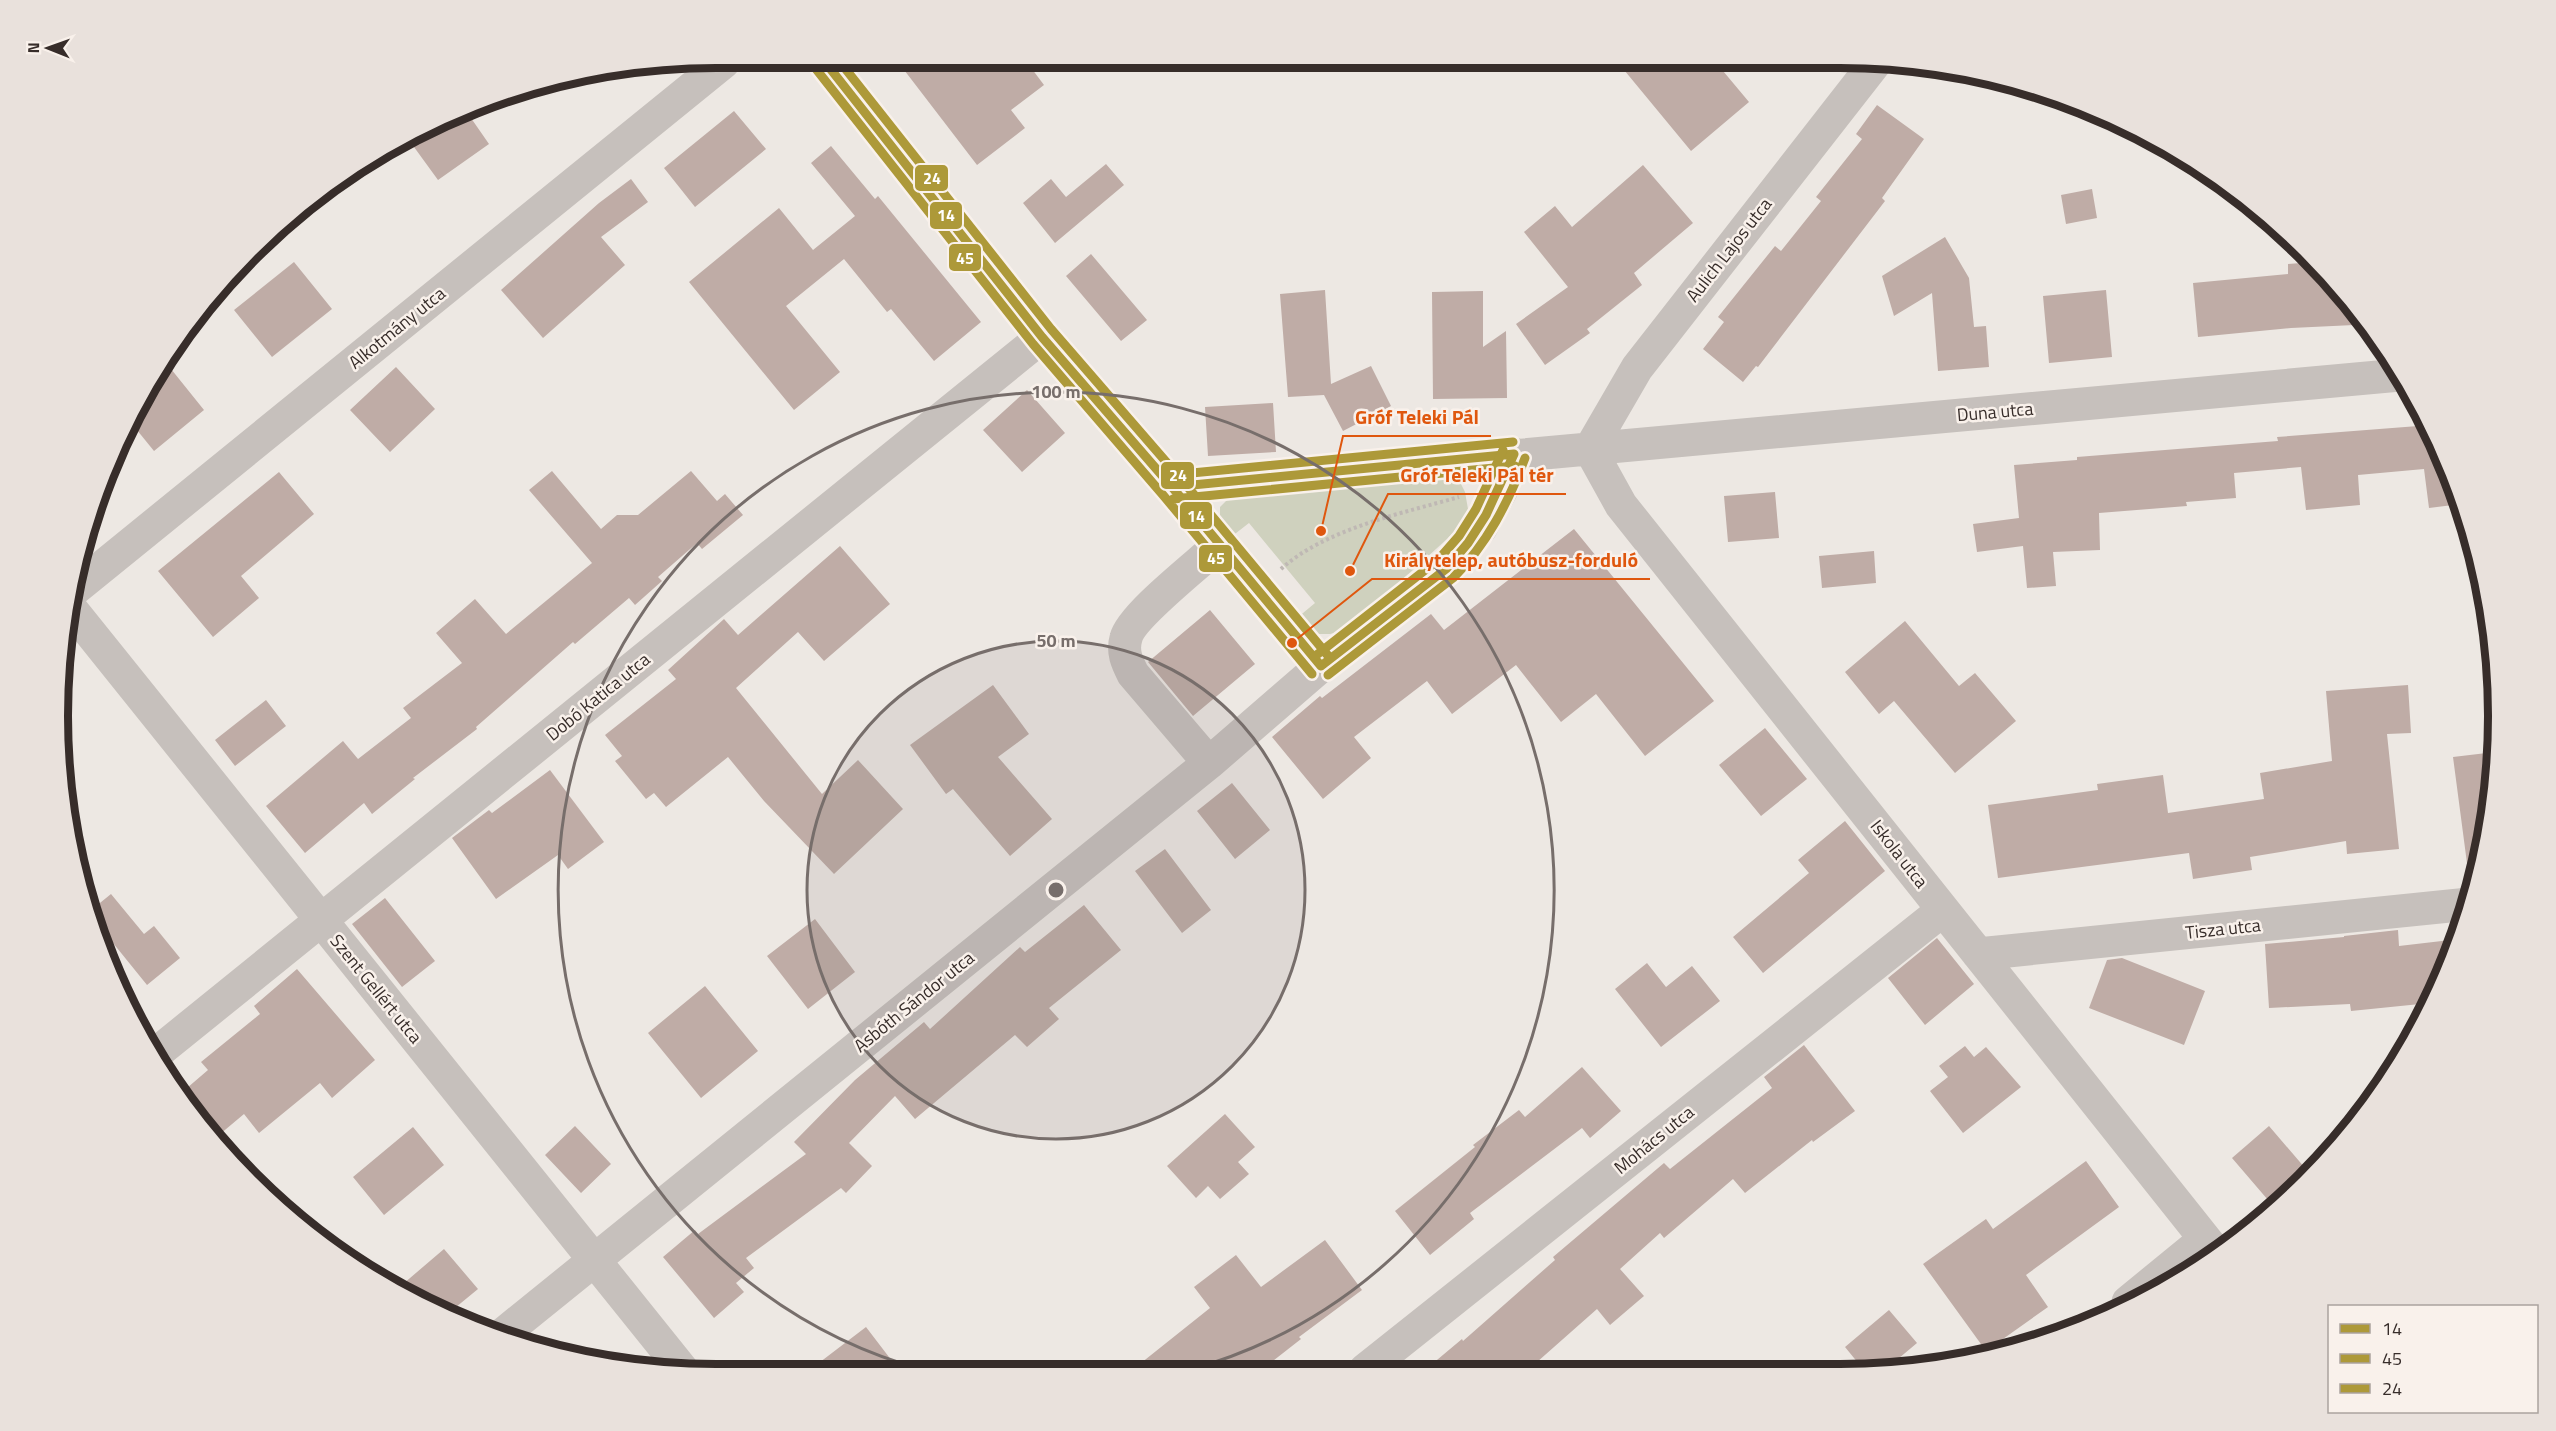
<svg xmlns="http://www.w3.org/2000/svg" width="2556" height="1431" font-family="'Titillium Web',sans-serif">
  <rect width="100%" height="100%" fill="#ede8e3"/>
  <path fill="#cfd1be" d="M1449,478L1461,484L1465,492L1468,509L1465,520L1447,539L1351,626L1341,631L1330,634H1318L1312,632L1297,618L1315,603L1249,523L1231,537L1220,518V507L1230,497Z"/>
  <path fill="#bfaca6" d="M1615,59H1713L1749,102L1691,151Z
    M1026,61L1044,85L1011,110L1025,128L977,165L898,62Z
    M1877,105L1924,139L1882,198L1885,201L1758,367L1756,366L1743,382L1703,349L1724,322L1718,317L1775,246L1781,251L1821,201L1816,197L1862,139L1856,134Z
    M464,108L489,144L438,180L406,136L424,125Z
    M734,111L766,149L695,207L664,168Z
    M831,146L875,199L878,196L981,322L934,361L891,309L887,312L844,259L786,306L840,372L794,410L689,282L779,208L813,250L855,216L811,163Z
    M1106,164L1124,185L1055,243L1023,203L1051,179L1066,197Z
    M1643,165L1693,223L1634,273L1642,285L1587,329L1590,333L1545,365L1516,324L1568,287L1524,232L1555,206L1572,227Z
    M631,179L648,202L601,237L625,265L543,338L501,290L599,203Z
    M2092,189L2097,218L2066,224L2061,195Z
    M1945,237L1969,278L1974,327L1986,326L1989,367L1938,371L1932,293L1894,316L1882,276Z
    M1091,254L1147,320L1121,341L1066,276Z
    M294,262L332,309L272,357L234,310Z
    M2314,262L2352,303L2354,325L2291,328L2198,337L2193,283L2288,274V264Z
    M1325,290L1331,384L1371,366L1391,406L1343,431L1324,395L1288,397L1280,294Z
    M2106,290L2112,357L2049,363L2043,296Z
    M1483,291V347L1506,331L1507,398L1433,399L1432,292Z
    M163,359L204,410L154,451L128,419Z
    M396,367L435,409L390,452L350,410Z
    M1027,390L1065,433L1022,472L983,430Z
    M1273,403L1276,452L1208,456L1205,407Z
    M2425,414L2431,425L2461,504L2429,508L2424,469L2358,475L2360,505L2306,510L2301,467L2234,473L2236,498L2186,502L2187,506L2099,513L2100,550L2053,552L2056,586L2027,588L2023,546L1977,552L1973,524L2019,518L2014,465L2077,460V457L2278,441L2277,437L2418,426L2417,416Z
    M552,471L601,529L617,515H638L691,471L717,501L725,494L743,515L702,549L697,543L658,577L662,581L635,605L629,598L575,644L573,642L476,727L477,729L413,778L415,779L372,814L364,803L305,853L266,806L343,741L358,759L411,718L403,708L462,663L436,633L475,599L506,634L592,563L529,490Z
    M279,472L314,514L241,576L259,598L213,637L158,571Z
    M1775,492L1779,538L1728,542L1724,496Z
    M1574,529L1714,701L1645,756L1596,694L1561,722L1516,665L1452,714L1427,681L1354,737L1371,758L1323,799L1272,737L1320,696L1322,698L1431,614L1444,630Z
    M840,546L890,604L824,661L798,632L736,688L822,794L858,760L903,809L834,874L764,801L728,757L666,807L654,793L646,799L615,761L622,756L605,735L676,679L668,670L724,619L738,635Z
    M1874,551L1876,583L1822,588L1819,556Z
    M1210,610L1255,664L1193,716L1148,662Z
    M1905,621L1959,686L1975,673L2016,721L1955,773L1894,701L1879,714L1845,672Z
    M993,685L1029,734L998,757L1052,819L1010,856L953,789L946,794L910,745Z
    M2408,685L2411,733L2387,734L2399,849L2347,854L2346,841L2250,857L2252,870L2193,879L2189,853L1998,878L1988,805L2098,790L2097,784L2163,775L2168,813L2264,799L2260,773L2332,761L2326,691Z
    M266,700L286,726L235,766L215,740Z
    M1765,728L1807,779L1761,816L1719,765Z
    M2495,752L2493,802L2474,886H2470L2453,757Z
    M550,770L604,842L568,869L558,855L496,899L452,838L489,810L492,813Z
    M1232,783L1270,830L1235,859L1197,811Z
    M1845,821L1885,871L1763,973L1733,937L1809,873L1798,860Z
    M1165,849L1211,910L1182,933L1135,871Z
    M111,894L144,934L154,926L180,958L147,985L92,917L90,911Z
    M385,898L435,961L402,987L352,924Z
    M1084,905L1121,950L1049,1008L1059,1019L1027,1047L1015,1035L915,1119L895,1096L849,1143L872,1166L846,1193L841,1188L746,1258L754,1268L736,1283L744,1292L714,1318L663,1257L695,1230L698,1234L806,1154L794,1142L855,1080L924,1022L930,1029L1020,947L1025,952Z
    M815,919L855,972L808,1009L767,956Z
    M2398,930L2399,946L2459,939L2430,1003L2351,1011L2350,1004L2269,1008L2265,944L2344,937V936Z
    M1937,938L1974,984L1925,1025L1888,978Z
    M2122,958L2205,991L2184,1045L2089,1008L2107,960Z
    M1647,963L1666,987L1692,966L1720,1001L1661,1047L1615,989Z
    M297,969L375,1060L332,1098L320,1083L259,1133L244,1114L213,1140L180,1094L208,1070L201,1062L260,1014L254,1006Z
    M705,986L758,1051L701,1098L648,1033Z
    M1804,1045L1855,1111L1813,1142L1812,1140L1745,1193L1733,1179L1664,1238L1660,1233L1620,1269L1644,1296L1610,1325L1597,1309L1528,1370H1425L1462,1339L1463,1341L1555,1260L1553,1257L1664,1163L1670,1169L1772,1088L1764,1077Z
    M1965,1046L1974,1057L1986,1047L2021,1087L1963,1133L1930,1091L1948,1077L1939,1066Z
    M1582,1067L1621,1111L1590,1138L1582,1128L1470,1213L1474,1219L1430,1255L1395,1211L1475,1147L1473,1145L1519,1110L1525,1117Z
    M1225,1114L1255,1147L1238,1162L1249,1174L1220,1199L1208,1186L1196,1198L1167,1166Z
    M575,1126L611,1164L581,1193L545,1155Z
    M2269,1126L2311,1175L2274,1207L2232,1158Z
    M413,1127L444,1165L384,1215L353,1177Z
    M2086,1161L2119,1207L2026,1275L2048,1307L1986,1351L1923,1264L1986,1219L1993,1229Z
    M1325,1240L1362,1290L1299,1337L1301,1339L1260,1371H1131L1210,1308L1194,1287L1236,1255L1261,1287Z
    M444,1249L478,1289L450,1312L396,1290Z
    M1889,1310L1917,1343L1886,1369H1863L1845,1347Z
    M866,1327L892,1361L879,1372H807Z"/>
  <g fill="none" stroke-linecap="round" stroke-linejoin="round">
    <path stroke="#bfb8b4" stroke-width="4" stroke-dasharray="3 3" stroke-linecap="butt" d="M1281,569C1325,529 1403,513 1459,497"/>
    <path stroke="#c6c0bc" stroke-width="33" d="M825,62L1042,337L1172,487L1321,666
      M1590,449L1621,505L2217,1254
      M1590,449L1637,368L1879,58
      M1172,487L2400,375
      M70,593L724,62
      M68,605L685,1373
      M1209,763L1133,674C1127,662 1122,652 1126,638C1131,616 1200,563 1220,544
      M1978,954L2469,904
      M153,1056L1042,337
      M2128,1302L2205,1239
      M503,1334L1209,763L1321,666L1446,569L1481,528L1501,491L1514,454
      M1365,1370L1943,910"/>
    <defs>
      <path id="bus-1" d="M825,62L1042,337L1172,487L1321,666
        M1172,487L1514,454
        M1321,666L1446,569L1468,543L1486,515L1514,454"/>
      <path id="bus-2" d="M816,69L1033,344L1163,495L1312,674
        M1173,499L1515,466
        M1328,675L1453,578C1487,544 1508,503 1525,458"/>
      <path id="bus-3" d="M840,62L1051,329L1181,479L1330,658
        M1171,475L1513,442
        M1314,657L1438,560L1459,536L1476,509L1503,450"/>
    </defs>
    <use href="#bus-1" stroke="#f9f1eb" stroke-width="14"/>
    <use href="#bus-2" stroke="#f9f1eb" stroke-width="14"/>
    <use href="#bus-3" stroke="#f9f1eb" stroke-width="14"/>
    <use href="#bus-1" stroke="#ad9939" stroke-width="9"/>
    <use href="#bus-2" stroke="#ad9939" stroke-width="9"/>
    <use href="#bus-3" stroke="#ad9939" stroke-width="9"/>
  </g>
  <circle cx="1056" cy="890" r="249" fill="#776e6b" fill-opacity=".12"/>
  <g fill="none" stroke="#776e6b" stroke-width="3">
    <circle cx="1056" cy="890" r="249"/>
    <path d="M927 1371A498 498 0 1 1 1189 1370"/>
  </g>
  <g text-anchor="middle" stroke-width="5" stroke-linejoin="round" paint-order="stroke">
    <g font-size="18" fill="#372d2a" stroke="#f9f1eb">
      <text transform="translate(1729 250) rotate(-52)" y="6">Aulich Lajos utca</text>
      <text transform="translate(397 328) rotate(-39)" y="6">Alkotmány utca</text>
      <text transform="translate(1995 412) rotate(-5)" y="6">Duna utca</text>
      <text transform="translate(598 697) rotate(-39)" y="6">Dobó Katica utca</text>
      <text transform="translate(1899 854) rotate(52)" y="6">Iskola utca</text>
      <text transform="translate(2223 929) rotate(-6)" y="6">Tisza utca</text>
      <text transform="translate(376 989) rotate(51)" y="6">Szent Gellért utca</text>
      <text transform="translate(914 1002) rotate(-39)" y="6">Asbóth Sándor utca</text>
      <text transform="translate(1654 1140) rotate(-39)" y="6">Mohács utca</text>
    </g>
  </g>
  <path d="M0 0H2556V1431H0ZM716 68H1840A648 648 0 0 1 2488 716V716A648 648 0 0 1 1840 1364H716A648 648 0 0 1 68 716V716A648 648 0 0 1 716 68Z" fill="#e9e1dc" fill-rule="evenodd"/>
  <path fill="none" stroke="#372d2a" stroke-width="8" d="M716 68H1840A648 648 0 0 1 2488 716V716A648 648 0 0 1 1840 1364H716A648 648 0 0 1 68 716V716A648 648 0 0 1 716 68Z"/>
  <circle cx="1056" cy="890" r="9" fill="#776e6b" stroke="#f9f1eb" stroke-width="3"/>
  <g font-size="18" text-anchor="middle" font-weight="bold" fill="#776e6b" stroke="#f9f1eb" stroke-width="5" stroke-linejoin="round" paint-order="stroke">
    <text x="1056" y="398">100 m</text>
    <text x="1056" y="647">50 m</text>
  </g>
  <path fill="none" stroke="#df570e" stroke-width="2" d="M1321 531L1343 436H1491M1350 571L1388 494H1566M1292 643L1372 579H1650"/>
  <g fill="#df570e" stroke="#f9f1eb" stroke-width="2">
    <circle cx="1321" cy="531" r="6"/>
    <circle cx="1350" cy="571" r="6"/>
    <circle cx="1292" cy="643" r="6"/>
  </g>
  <g font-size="20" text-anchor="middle" font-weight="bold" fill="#df570e" stroke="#f9f1eb" stroke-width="5" stroke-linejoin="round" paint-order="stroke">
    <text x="1417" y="424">Gróf Teleki Pál</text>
    <text x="1477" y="482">Gróf Teleki Pál tér</text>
    <text x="1511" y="567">Királytelep, autóbusz-forduló</text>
  </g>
  <g stroke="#f9f1eb" stroke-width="2">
    <rect x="914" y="164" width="35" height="28" rx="6" fill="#ad9939"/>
    <rect x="929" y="201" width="34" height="29" rx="6" fill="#ad9939"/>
    <rect x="948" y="243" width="34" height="29" rx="6" fill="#ad9939"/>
    <rect x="1160" y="461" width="35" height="29" rx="6" fill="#ad9939"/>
    <rect x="1179" y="501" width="34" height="29" rx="6" fill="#ad9939"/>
    <rect x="1198" y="544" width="35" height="29" rx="6" fill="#ad9939"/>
  </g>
  <g font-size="16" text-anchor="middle" font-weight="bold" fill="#fff">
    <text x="932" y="184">24</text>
    <text x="946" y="221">14</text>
    <text x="965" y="264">45</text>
    <text x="1178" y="481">24</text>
    <text x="1196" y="522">14</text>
    <text x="1216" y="564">45</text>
  </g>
  <rect x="2328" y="1305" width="210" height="108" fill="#f9f1eb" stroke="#aba39e" stroke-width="1.5"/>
  <rect x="2340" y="1324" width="30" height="9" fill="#ad9939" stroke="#aba39e" stroke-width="1.5"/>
  <text x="2382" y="1335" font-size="18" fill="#372d2a">14</text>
  <rect x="2340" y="1354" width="30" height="9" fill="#ad9939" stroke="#aba39e" stroke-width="1.5"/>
  <text x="2382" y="1365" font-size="18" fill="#372d2a">45</text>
  <rect x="2340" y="1384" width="30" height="9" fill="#ad9939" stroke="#aba39e" stroke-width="1.5"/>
  <text x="2382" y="1395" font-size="18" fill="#372d2a">24</text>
  <g transform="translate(48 48) rotate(271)" stroke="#f9f1eb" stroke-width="4.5" paint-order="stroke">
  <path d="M0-4.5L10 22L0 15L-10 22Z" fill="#372d2a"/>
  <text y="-9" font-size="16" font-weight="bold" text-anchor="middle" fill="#372d2a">N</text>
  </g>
</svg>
